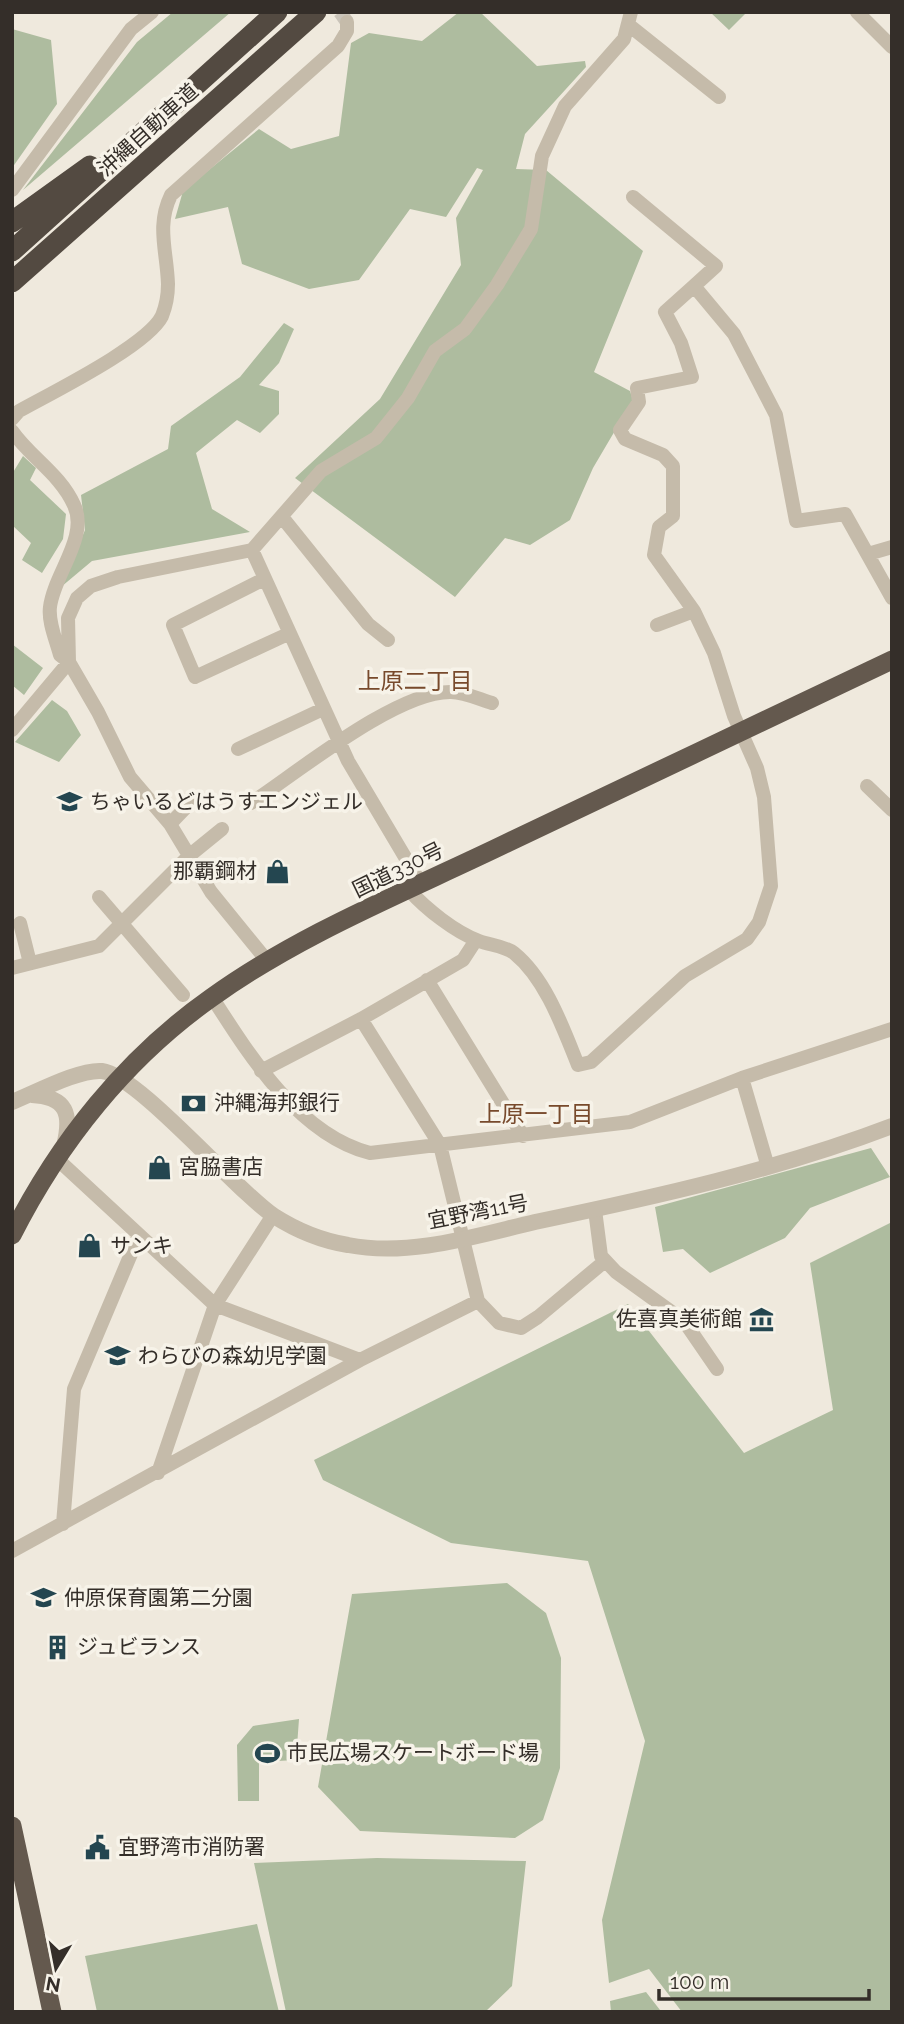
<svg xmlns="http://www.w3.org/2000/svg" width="904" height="2024" font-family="Raleway,'Noto Sans JP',sans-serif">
  <rect width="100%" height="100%" fill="#efe9dd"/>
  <path fill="#aebc9f" d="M173,12H231L23,190L137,42Z
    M459,12H480L537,66L585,61L586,67L525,134L516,169L546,170L643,251L594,372L630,391L633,400L593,468L570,520L530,545L505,538L455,597L295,478L380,399L461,265L456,218L483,170L477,168L446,217L410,209L359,280L309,289L242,264L228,207L175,219L183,191L259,129L291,149L339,136L351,43L369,33L422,41Z
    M710,12H747L729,30Z
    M12,29L51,40L57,104L12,168Z
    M284,323L294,329L279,363L259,385L279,391V414L260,433L237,420L196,453L212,509L250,532L92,561L61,587L85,530L81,495L168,449L171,426L240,377Z
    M23,456L36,468L30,480L66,514L63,539L42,573L22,560L31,543L12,525V474Z
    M12,644L43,668L24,695L12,685Z
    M52,700L67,711L81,735L59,762L15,742Z
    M871,1148L890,1177L810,1208L785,1238L710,1273L683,1249L663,1252L655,1207Z
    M892,1222V2012H682L649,1969L609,1983L602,1920L645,1741L588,1561L451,1543L323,1480L314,1460L628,1304L744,1453L833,1410L810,1263Z
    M507,1583L546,1613L561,1658L560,1768L543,1820L515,1838L360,1831L318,1787L352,1594Z
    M299,1719L296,1760L259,1762V1801H238L237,1745L253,1726Z
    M377,1858L526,1861L512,1986L485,2012H286L254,1863Z
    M257,1924L279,2012H97L85,1956Z
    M646,1992L660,2010L659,2012H611L610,2001Z"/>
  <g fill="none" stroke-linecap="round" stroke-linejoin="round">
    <path stroke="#cac4b9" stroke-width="14" stroke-dasharray="14 7" stroke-linecap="butt" d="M340,12L347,22"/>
    <path stroke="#c5bbaa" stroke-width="14" d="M857,12L892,47
      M630,26L719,97
      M12,190L131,29L152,12
      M633,197L716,266L694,286L734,334L776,415L796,521L845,514L892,598
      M12,419L19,411C51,393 147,346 162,316C166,306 168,294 168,284C167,251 156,226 171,195L338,46L347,31V22
      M12,431C31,458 60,474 74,505C89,537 54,574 50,607C48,622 56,640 60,655L69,662L98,712L130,777L170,824L211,892L268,962
      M282,517L368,624L388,640
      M252,550L348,761L421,884
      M868,554L892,547
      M264,579L173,625L195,677L288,634
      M694,611L654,555L659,527L673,516V466L663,455L625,439L620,430L639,402L637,388L692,377L681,343L665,312L694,286
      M12,730L69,662L68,618L77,598L91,586L118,577L252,550L321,471L376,438L408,398L435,351L465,329L497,285L531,229L542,156L565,106L624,39L631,12
      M238,749L323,709
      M867,786L892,810
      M251,803C298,772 397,691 451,692C464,692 479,699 492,703
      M170,824L194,799
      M409,890C426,909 455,932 479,941C490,945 505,946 514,953C546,979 563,1028 578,1065L591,1062L685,976L747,939L759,922L771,886L764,797L757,768L734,716L714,653L694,611L657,625
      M99,897L183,995
      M20,923L30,963
      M12,968L99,946L190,855L222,829
      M427,980L523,1136
      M212,997C249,1055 299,1135 370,1153L630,1122L742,1078L892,1029
      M261,1071L361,1019L463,960L476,940
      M742,1078L768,1167
      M56,1158L215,1305L360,1360
      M595,1210L601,1256L616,1272L684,1321L717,1369
      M478,1301L499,1323L521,1328L538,1317L605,1261
      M158,1473L215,1305L273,1215
      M63,1524L74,1389L139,1235
      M12,1551L360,1360L478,1301L440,1145L361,1019"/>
    <path stroke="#c5bbaa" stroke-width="16" d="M32,1095C67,1097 72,1114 64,1146
      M12,1102C35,1093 79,1069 102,1071C138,1075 235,1190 274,1216C296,1230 323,1241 348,1245C410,1257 475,1236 535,1222C655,1197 777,1170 892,1126"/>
    <path stroke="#64594e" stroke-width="19" d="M12,1235C59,1142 126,1058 211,998C301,933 408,891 507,843C635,781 764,722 892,660
      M12,1826L52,2012"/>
    <path stroke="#534a41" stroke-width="21" d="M12,222L90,166
      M12,251L277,12
      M12,282L316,12"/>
  </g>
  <defs>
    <symbol id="school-bare" viewBox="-9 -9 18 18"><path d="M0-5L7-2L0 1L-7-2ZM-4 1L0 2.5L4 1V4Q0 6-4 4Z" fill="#244650" stroke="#f7f3e9" stroke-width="2.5" paint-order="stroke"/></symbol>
    <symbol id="shop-bare" viewBox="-9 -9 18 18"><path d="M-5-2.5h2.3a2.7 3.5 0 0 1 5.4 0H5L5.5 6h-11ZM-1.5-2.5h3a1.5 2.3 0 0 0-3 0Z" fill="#244650" stroke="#f7f3e9" stroke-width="2.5" paint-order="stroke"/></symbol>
    <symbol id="bank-bare" viewBox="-9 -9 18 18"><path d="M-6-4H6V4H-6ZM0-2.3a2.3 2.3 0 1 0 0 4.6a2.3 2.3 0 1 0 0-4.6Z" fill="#244650" stroke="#f7f3e9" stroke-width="2.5" paint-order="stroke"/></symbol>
    <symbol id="museum-bare" viewBox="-9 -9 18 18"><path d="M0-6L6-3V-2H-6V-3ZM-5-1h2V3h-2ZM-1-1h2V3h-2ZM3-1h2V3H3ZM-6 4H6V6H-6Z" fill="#244650" stroke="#f7f3e9" stroke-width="2.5" paint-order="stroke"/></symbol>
    <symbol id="building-bare" viewBox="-9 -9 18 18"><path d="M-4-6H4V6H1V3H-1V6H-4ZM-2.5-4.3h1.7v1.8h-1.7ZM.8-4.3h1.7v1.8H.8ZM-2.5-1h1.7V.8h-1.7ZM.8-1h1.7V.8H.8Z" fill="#244650" stroke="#f7f3e9" stroke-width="2.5" paint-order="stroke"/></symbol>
    <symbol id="stadium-bare" viewBox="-9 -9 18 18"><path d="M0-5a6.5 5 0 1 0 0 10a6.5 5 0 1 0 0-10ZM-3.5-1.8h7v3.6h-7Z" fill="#244650" stroke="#f7f3e9" stroke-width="2.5" paint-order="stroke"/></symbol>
    <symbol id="civic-bare" viewBox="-9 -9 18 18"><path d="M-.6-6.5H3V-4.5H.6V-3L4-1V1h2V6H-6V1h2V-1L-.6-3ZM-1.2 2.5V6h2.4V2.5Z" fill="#244650" stroke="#f7f3e9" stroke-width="2.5" paint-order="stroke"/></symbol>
  </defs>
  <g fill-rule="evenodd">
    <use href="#school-bare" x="52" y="784" width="35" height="35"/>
    <use href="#shop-bare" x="260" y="854" width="35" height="35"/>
    <use href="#bank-bare" x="176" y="1086" width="35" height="35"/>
    <use href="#shop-bare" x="142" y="1150" width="35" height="35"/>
    <use href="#shop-bare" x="72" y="1228" width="35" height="35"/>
    <use href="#museum-bare" x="744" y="1302" width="35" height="35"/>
    <use href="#school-bare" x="100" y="1338" width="35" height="35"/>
    <use href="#school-bare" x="26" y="1580" width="35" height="35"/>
    <use href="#building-bare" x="40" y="1630" width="35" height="35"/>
    <use href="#stadium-bare" x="250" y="1736" width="35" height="35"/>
    <use href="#civic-bare" x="80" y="1830" width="35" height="35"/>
  </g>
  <g text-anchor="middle" stroke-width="7" stroke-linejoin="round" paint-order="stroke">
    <g font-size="21" fill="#342e29" stroke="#f7f3e9">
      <text transform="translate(148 130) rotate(-42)" y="7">沖縄自動車道</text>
      <text transform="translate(398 870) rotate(-26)" y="7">国道330号</text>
      <text transform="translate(478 1212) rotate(-11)" y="7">宜野湾11号</text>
    </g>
    <g font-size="21" fill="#342e29" stroke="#f7f3e9" text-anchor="start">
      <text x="90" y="809">ちゃいるどはうすエンジェル</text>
      <text x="257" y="878" text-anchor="end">那覇鋼材</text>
      <text x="214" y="1110">沖縄海邦銀行</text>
      <text x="179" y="1174">宮脇書店</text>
      <text x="110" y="1253">サンキ</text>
      <text x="742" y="1326" text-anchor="end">佐喜真美術館</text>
      <text x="138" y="1363">わらびの森幼児学園</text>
      <text x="64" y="1605">仲原保育園第二分園</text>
      <text x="77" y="1654">ジュビランス</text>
      <text x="287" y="1760">市民広場スケートボード場</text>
      <text x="118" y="1854">宜野湾市消防署</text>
    </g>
    <g font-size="23" fill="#784a2c" stroke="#f7f3e9">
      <text x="415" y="689">上原二丁目</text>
      <text x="536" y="1122">上原一丁目</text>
    </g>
  </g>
  <rect width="904" height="2024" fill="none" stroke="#342e29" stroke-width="28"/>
  <g transform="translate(56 1968) rotate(190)" stroke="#f7f3e9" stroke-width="5" paint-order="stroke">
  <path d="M0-5L12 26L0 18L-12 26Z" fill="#342e29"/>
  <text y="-10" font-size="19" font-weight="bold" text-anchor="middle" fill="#342e29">N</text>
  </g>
  <path d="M659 1989v10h210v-10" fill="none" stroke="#342e29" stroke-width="3.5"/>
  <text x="670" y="1989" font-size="21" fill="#342e29" stroke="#f7f3e9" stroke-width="5" paint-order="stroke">100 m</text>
</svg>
